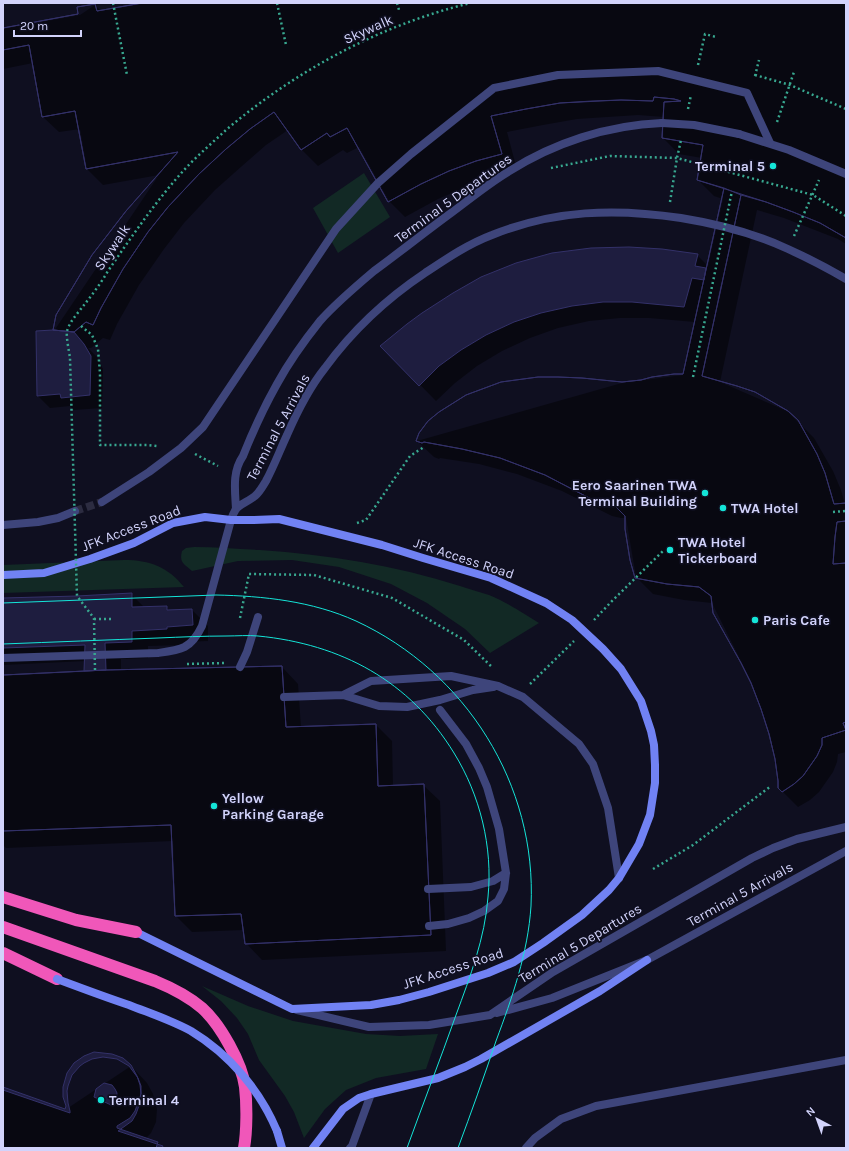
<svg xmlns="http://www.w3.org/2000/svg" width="849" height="1151" font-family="Karla,sans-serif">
  <rect width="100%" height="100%" fill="#0f0f20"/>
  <path fill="#122925" d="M364,173L390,217L338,253L313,208Z
    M194,547C216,547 238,549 260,550C328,555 395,565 460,586C469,589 479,592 489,595C506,602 523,613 539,623L490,653L465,629L427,603L391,584L339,567L292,560L238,561L192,571C184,564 179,563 182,551L186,548Z
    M124,560C150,560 168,567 184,587L3,593V565Z
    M202,986L248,1006L293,1021L366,1034L400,1036L438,1034L426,1069L376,1078L346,1090L325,1109L304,1138L294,1112L285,1096L259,1060L248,1034L237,1018L221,1001Z"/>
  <path fill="#0007" fill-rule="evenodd" d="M148,3H846V244L838,239L784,218L757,210L720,382L787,411L814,438L833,471L841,490L845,504H846V752L838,754L837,762L833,772L819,792L810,800L798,807L779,788V781L770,734L752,683L712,603L684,600L653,594L636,577L626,518H621L612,516L562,491L517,474L479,464L440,458L439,459L434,457L417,441L622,383L683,375L695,322L649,318H620L589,321L558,328L530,338L502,351L477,366L455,383L436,401L382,346L697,255L708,266L723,199L714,196L698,180L702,158L679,154L663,138L664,117L638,115L577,119L543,125L507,132L517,170L492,177L466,187L438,199L405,217L389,201L359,147L347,153L343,150L318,166L302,150L288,130L266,145L242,166L215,190L184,223L164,249L139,285L117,324L110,340L103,338L91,348H88L97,357L103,369L102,408L74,410L70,406L50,408L38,396L54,331L159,175L103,185L87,169L80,129L59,132L42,116L33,63L3,69V29L80,15L95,5L101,11ZM721,283H723L719,301L717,300Z
    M131,594L145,608L166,607L170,611L192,610L208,626V641L183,642V645L148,646V658L121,659V670L282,667L298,684L301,727L376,725L392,741L393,786L423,785L440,801L446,951L262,960L246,943L244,930L192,932L176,916L173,841L6,848L3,845V676L85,672L86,661L3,665V599Z
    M131,1066L147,1083L153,1094L157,1109L156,1122L151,1133L145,1139L158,1143L163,1148H3V1088L65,1110Z"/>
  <path fill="#1e1d3f" stroke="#333169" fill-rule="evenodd" d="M142,3H846V238L820,223L793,212L766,202L741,195L702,376L737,386L755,392L788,411L798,420L817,454L825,473L834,504L846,503V521L837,522L835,537L833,564L846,563V722L843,723L846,730L822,738V745L817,756L803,776L794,784L782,792L778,788V781L775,759L769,734L761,709L751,683L741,663L713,613L711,596L699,587L667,584L635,578L630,560L625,529V516L611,502L604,503L595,501L545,475L500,458L462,449L424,442L422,443L416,441L419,433L428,421L439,412L466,395L501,382L538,377H558L582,378L622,382L641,380L652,377L674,374H683L724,188L697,180L703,145L662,138L664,102L681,101L674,99L654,97L653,101L621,100L592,101L560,103L526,109L491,116L502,154L476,161L449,171L421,184L388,202L347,128L330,137L327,133L301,150L274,112L250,129L226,149L199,174L168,207L148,232L123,269L101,308L93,325L86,322L74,332L53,330L56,315L92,255L126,211L178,152L86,169L75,111L42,117L29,45L3,50V28L78,14L77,7L95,4L97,11Z
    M142,3H846V238L820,223L793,212L766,202L697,180L703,145L662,138L664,102L681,101L674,99L654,97L653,101L621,100L560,103L526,109L491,116L502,154L476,161L449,171L421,184L388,202L347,128L330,137L327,133L301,150L274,112L250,129L226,149L199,174L168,207L148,232L123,269L101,308L93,325L86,322L74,332L53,330L56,315L92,255L126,211L178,152L86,169L75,111L42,117L29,45L3,50V28L78,14L77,7L95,4L97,11Z
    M724,188L741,195L702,376L737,386L755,392L788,411L798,420L817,454L825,473L834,504L846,503V521L837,522L835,537L833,564L846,563V722L843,723L846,730L822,738V745L817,756L803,776L794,784L782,792L778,788V781L775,759L769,734L761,709L751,683L741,663L713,613L711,596L699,587L667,584L635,578L630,560L625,529V516L611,502L604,503L595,501L545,475L500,458L462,449L424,442L422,443L416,441L419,433L428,421L439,412L466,395L501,382L538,377H558L582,378L622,382L641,380L652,377L674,374H683Z
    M629,247L662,249L698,254L695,266L706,268L704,280L692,278L684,307L632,302H603L572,306L541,313L514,322L486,335L461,350L439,366L419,386L380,346L407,324L422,313L453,293L481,277L516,263L552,253L591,248Z
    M53,330L74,332L84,344L91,356L90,395L61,398L60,394L37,396L36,331Z
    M132,593V607L167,606V610L192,609L193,625L167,627V629L132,631V642L105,643L106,670L84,671L85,645L3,648V598L77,596Z
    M282,666L286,727L376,724L378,786L424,784L431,935L245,944L241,914L175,916L171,825L3,831V675L106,670Z
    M282,666L286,727L376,724L378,786L424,784L431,935L245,944L241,914L175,916L171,825L3,831V675L106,670Z
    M94,1052L112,1054L123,1058L131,1065L137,1076L140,1085L141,1094L135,1111L130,1118L117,1126V1128L158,1142L156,1148H3V1087L65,1109L66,1106L63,1097V1087L67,1073L74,1063L84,1056Z
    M103,1057L117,1059L129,1066L138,1078L141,1086V1100L136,1114L132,1121L118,1131L163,1146L162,1148H3V1090L70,1113V1111L68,1103L67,1091L68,1086L72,1075L80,1066L84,1063L92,1059ZM104,1083L112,1085L115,1089L117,1093L116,1099L111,1105L94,1097L96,1089Z"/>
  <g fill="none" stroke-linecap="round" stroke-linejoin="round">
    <path stroke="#2c2c41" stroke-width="8" stroke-dasharray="8 4" stroke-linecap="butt" d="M75,511L102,502"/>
    <path stroke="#38a890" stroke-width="2.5" stroke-dasharray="2 3" stroke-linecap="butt" d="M113,3L127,75
      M277,3L286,45
      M397,3L399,10
      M698,65L705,34L716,37
      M755,75L790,85L846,109
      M755,76L759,60
      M688,109L691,95
      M777,122L794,72
      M551,168L610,156L677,158L813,195L846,216
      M670,202L677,158L681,140
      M794,236L819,180
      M81,326L92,335L98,349L100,373V445H148L157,446
      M195,454L218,466
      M833,512L846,511
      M357,523L366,520L410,456L424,447
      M240,618L249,574L314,575L392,598L464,640L493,668
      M94,619H113
      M594,620L611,602L664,550
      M187,664L226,663
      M530,684L574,641
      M653,869L693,845L771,786"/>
    <path stroke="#3e457b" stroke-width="8" d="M240,667L247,652L258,617
      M343,695L371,681L451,676L498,686L523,697L579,744L593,764L608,808L619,878
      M284,697L343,695L379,706L407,707L440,700L473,690L493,687
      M428,889L471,887L493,881L506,873
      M429,926L448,924L469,918L484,911L498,901L504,889L506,873L499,829L487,787L479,768L466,744L440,710
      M350,1148L352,1146L371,1094
      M526,1148L535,1138L561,1119L596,1106L846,1060"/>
    <path stroke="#3e457b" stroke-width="8" d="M739,134L789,150L846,174
      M236,509C235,490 232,472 243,456C253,431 264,407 277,384C289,362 304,341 320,321C336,303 355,287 374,271C400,252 425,232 451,213C470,199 488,184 508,172C553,143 608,125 662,123
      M3,525L38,522L58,518L75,511
      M3,658L158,653C181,650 191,649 202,626L231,520C232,517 234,512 236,509C240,504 249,501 255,496C259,493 263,486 266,481C274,466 280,450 287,435C297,412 309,388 325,368C352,331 386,299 425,273C446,259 468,244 492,235C554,210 615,208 681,218C718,224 754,233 788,249C808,258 827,268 846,279
      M297,1010L369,1027L429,1025L490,1015L553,972L752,858L773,848L797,839L846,827
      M497,1013L552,998L647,960L846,851"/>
    <path stroke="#7182f3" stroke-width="8" d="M3,575L44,573L90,559L134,543L173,523L205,517L231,520H253L279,519L382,545L423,558L491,578L546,603L572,620L603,649L621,669L641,701L651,731L654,745L655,765V783L650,815L639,844L619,878L609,890L582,915L543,943L514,962L488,973L429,992L399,1000L371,1005L292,1009L136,932
      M277,1131L282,1148
      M313,1148L343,1109L359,1098L371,1094L438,1078L465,1067L481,1059L600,991L647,960"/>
    <path stroke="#f057b9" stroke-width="12" d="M3,897L76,920L136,932
      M3,927L155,981C172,988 188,996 202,1008C220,1024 242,1063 245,1087C247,1104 247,1131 244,1148
      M3,953L57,979"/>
    <path stroke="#14e5d8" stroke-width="1" d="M3,603L216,595C263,596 312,601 356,621C466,672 537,785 531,906C528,953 512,998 496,1041C484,1077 471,1113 458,1148
      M3,644C55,642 106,640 158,638C181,637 204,636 226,636C237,636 248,635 258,636C341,644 410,681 454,753C480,795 493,847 488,897C485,938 470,977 456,1015C440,1060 423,1104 407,1148"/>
    <path stroke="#38a890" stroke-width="2.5" stroke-dasharray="2 3" stroke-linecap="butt" d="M693,377L732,191
      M95,670L94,619L93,617L77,596L70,358C69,351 66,337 67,331C70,321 78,313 84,305C92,295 101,283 108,271C132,236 156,201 184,170C197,156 212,143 226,130C287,78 359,37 435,13C447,9 459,6 470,3"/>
    <path stroke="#3e457b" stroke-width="8" d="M662,123L694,125L739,134
      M102,502L149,472L181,448L203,427L336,229L378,183L411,154L494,88L558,75L658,71L747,93L770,143"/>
    <path stroke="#7182f3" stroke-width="8" d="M57,979C81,988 105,997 129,1005C149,1013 171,1020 191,1031C229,1054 260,1090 277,1131"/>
  </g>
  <g fill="#14e5d8" stroke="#0f0f20" stroke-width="1.5">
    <circle cx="773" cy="166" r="4"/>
    <circle cx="705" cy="493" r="4"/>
    <circle cx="723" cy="508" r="4"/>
    <circle cx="670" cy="550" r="4"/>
    <circle cx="755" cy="620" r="4"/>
    <circle cx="214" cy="806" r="4"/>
    <circle cx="101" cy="1100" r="4"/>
  </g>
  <g text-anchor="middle" stroke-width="3.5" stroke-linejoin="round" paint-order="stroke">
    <g font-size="14" fill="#d2d3fb" stroke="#0f0f20">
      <text transform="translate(368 29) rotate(-24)" y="5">Skywalk</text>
      <text transform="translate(453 198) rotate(-36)" y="5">Terminal 5 Departures</text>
      <text transform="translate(112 247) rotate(-56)" y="5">Skywalk</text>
      <text transform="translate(278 427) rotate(-62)" y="5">Terminal 5 Arrivals</text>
      <text transform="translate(131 528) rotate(-21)" y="5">JFK Access Road</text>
      <text transform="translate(464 558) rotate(18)" y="5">JFK Access Road</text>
      <text transform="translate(740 894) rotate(-29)" y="5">Terminal 5 Arrivals</text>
      <text transform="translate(580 943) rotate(-31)" y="5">Terminal 5 Departures</text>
      <text transform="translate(453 968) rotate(-18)" y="5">JFK Access Road</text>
    </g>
    <g font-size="14" font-weight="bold" fill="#d2d3fb" stroke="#0f0f20" text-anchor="start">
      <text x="765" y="171" text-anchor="end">Terminal 5</text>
      <text x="697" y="490" text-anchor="end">Eero Saarinen TWA<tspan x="697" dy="16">Terminal Building</tspan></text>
      <text x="731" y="513">TWA Hotel</text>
      <text x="678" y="547">TWA Hotel<tspan x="678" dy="16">Tickerboard</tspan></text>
      <text x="763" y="625">Paris Cafe</text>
      <text x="222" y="803">Yellow<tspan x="222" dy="16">Parking Garage</tspan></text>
      <text x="109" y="1105">Terminal 4</text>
    </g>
  </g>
  <rect width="849" height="1151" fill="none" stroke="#d2d3fb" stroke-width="8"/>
  <g transform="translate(817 1119) rotate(319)" stroke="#0f0f20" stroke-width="3" paint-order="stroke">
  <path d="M0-3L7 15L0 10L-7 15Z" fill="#d2d3fb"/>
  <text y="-6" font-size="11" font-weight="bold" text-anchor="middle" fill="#d2d3fb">N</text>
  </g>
  <path d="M14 30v6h67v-6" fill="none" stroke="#d2d3fb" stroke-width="2"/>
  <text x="20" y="30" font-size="12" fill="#d2d3fb" stroke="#0f0f20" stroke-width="3" paint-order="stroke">20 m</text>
</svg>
